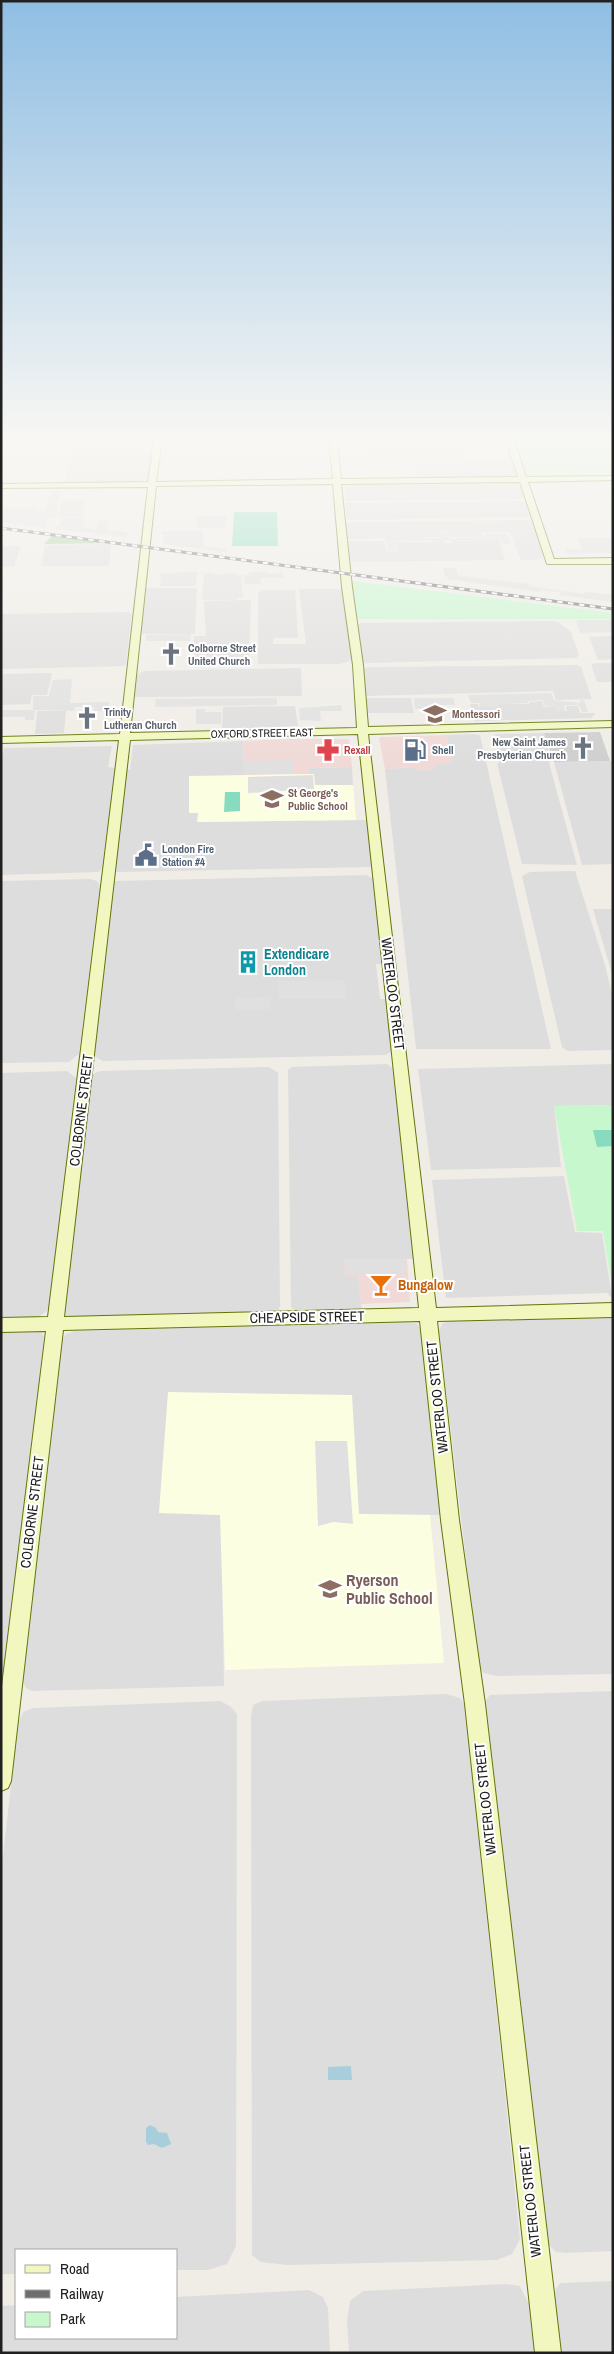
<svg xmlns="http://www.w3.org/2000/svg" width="614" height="2354" font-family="'Archivo Narrow',sans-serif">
  <rect width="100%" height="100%" fill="#f0ede7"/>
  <path fill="#dedddd" d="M74,440H154L148,479L142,482L65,483Z
    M382,440H438L439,444L382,445Z
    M462,446L464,459L382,461V457H372L371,448Z
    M511,457L516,476L513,477L419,479L415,462L481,461V458Z
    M515,481L520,483L525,499L346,501V484Z
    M526,501L529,517L351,520L347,519L345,503Z
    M528,520L533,521L543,557L537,560H521L510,532H482L483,537H451L450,535H454V531H441L442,537L347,539L346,524L351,522Z
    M437,540H444L445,543H451V540H499L505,560L355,562L349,560L347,541H384L387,551H397L395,542H437Z
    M111,544L109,566H41L45,545Z
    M1,546H21L14,567H1Z
    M145,588H197L195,634H140Z
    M299,589H337L345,592L351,659L350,661L340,664H258V593L264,590H295L298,638H273V644H306Z
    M251,600L249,663L193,666L194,636H206L204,601Z
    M129,612L132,614L126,663L124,666L1,669V614Z
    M553,621L558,622L571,632L579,655L576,658L365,663L362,661L356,626L361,623Z
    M613,636V659L598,660L589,637Z
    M598,663H613V682H597L592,668V664Z
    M577,665L581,667L592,699L556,700L553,691L364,696L363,669L368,667Z
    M301,668L302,696L133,697L135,676L144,671Z
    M52,673L47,695H32L30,704L1,705V674Z
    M365,698H411L414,713H367Z
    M542,701L544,707L556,706L558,711H567L566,706H578L580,713H596L591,718L475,721L470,704H478L479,707H498V703L529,704V702Z
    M295,706L298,726L222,729L223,707Z
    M37,711H66L64,733L35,734Z
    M544,733L551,760L549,763L577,865L522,864L497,763H499L495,734Z
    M473,734L480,735L551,1049H416L385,769L413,767L417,770L435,769V764H451L447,735Z
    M243,741L244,775L189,777V813H198V822L369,820L372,864L370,867L116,872L114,869L125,770H130L133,745Z
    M112,746L108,767L115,768L102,868L99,872L1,875V760L4,748Z
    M613,761V864L582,865L554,762Z
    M352,767L353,785H314V774H309L308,768Z
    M575,871L605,965L613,999V1050L568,1051L562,1047L522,876L530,872Z
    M366,875L374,879L384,964H376L380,999H388L394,1048L391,1052L385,1055L103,1061L92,1055L111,886L116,881Z
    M90,879L97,881L100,885L79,1054L69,1062L1,1063V881Z
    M593,909H613V977Z
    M387,1064L396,1071L417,1259H344L358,1275L362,1311H295L291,1307L288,1070L292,1067Z
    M613,1064V1105L554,1106L561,1167L431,1170L418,1069Z
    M269,1067L278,1073L280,1306L278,1311L271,1313L75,1318L67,1317L63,1312L89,1079L93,1074L100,1071Z
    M67,1071L76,1078L49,1309L38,1318L1,1319V1073Z
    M564,1176L575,1232L602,1233L612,1298L607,1293L446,1298L432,1180Z
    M602,1315L613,1319V1674L496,1676L484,1673L479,1669L439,1331L442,1324L448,1321Z
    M409,1322L417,1324L421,1329L441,1515L159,1512L221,1515L224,1686L32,1691L26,1688L23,1682L61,1341L66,1334L75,1331Z
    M35,1331L42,1333L44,1338L4,1672L1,1681V1332Z
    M613,1691V2251L566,2253L556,2252L548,2244L481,1707L490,1695Z
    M446,1694L460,1698L465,1706L520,2239L512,2254L497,2260L287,2265L261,2262L252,2255L251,1716L253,1705L263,1701Z
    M220,1701L230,1706L237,1714L236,2246L227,2264L208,2270H176V2250H16V2274H1V1873L18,1724L23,1712L33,1708Z
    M613,2281V2353H558L552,2305L556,2289L560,2283Z
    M507,2284L520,2286L530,2306L535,2353H349L347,2321L350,2301L363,2291Z
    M309,2290L323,2297L328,2308L330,2353H1V2306L16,2305V2338H176V2297Z"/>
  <path fill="#f0d9d7" d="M447,735L451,764H435L436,769L417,770L413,767L385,769L379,738L381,737Z
    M290,739H349L352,767L308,768L309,774L244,775L243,741Z
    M344,1259H407L410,1302L361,1304L358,1275L345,1276Z"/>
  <path fill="#fcfee2" d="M1,440H64L62,446H1Z
    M314,774L315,785H353L356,820L197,822L198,813H189V776Z
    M168,1392L352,1395L359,1514L430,1515L444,1663L225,1670L220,1515L159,1513Z"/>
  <path fill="#cecece" d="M600,732L610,761L554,762L544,733Z"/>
  <path fill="#a9cd9d" d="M52,536L112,543L44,544Z"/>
  <path fill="#c6f7cd" d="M513,440H613V476L529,477L524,474Z
    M352,581L613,613V619H355Z
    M613,1105V1291L603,1231H577L554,1106Z"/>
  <path fill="#88dbbf" d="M234,512H277L278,546H232Z
    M225,792H240V811L224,812Z
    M593,1130H613V1146L597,1147Z"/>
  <path fill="#e0e0e0" d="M51,491H61L56,517L48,518L45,528L1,522V508H35V510L46,511Z
    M62,500H85L82,517H59Z
    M197,516H226L225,528H197Z
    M62,518H85L83,527L96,530L98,521H108L107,530L128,532L126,537L54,529L57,526H60Z
    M162,531H203V546L226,549V552L163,544V537L167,535H162Z
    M453,531V535H450V538H484V533H507L511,544L501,543L500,540L394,541L396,550H388L385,538H443L442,532Z
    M577,538H613V553L567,554L565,549H582Z
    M443,568H456L458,576L529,584V586L584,594L585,592L613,595V602L559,595L560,592L541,590L540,592L448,579V577H445Z
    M197,572L196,586H160L161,573Z
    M249,572H268V574L283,572V578H260L261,584H245L244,575H249Z
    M204,573H214V575L235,573L236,575H241L243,598H238L237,600H202Z
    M576,620H613V632L580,633Z
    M191,634V641H146V635Z
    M72,679L70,703L109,702L107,711H94V707H75L74,711L35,710L34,720H25V717H1V714L5,713H1V710H33V696H49L53,680Z
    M551,693L554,700L580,703V700H584L588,712H582L579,705H564L565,711H559L556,706H545L543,700L528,701V703H497L498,707H480L479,703H471L468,695Z
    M277,698V705L155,707L156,699Z
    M453,698L455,705H441L442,709H415L414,698Z
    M341,705L342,711H320L321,721L300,720L299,709L302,708Z
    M196,709H205V712H221V724H196Z
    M547,750L549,761H524L520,751Z
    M294,760V773L244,774V761Z
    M313,775L314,789L248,793V777Z
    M345,980L346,999H279L278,981Z
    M271,997L270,1009L235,1010V998Z
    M346,1260H405L406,1273L347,1274Z
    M315,1441H347L353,1524L334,1522L318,1526Z"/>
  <path fill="#a9cedb" d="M351,2066L352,2080H328V2067Z
    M150,2125L156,2128L158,2132L167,2133L171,2144L162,2148L154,2144L148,2145L146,2142V2128Z"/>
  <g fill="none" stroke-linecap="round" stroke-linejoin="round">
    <defs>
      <path id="secondary" d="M154,440H162L156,482L333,479L329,440H337L341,479L518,477L506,440H514L526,477L613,476V480L528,482L554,559L613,558V564H547L520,482L341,484L352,587L363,665L368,727L613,721V727L368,734L436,1308L613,1303V1317L437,1321L459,1520L485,1704L561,2353H535L465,1704L441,1520L420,1321L63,1330L11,1781L8,1788L1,1791V1694L46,1331L1,1332V1318L48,1317L119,740L1,743V737L120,734L148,487L1,488V484L148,482ZM333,484L342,587L353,665L357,728L130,733L156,486ZM358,734L419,1308L64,1317L130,740Z"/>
    </defs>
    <use href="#secondary" stroke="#63740a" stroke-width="2"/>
    <use href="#secondary" fill="#f1f7be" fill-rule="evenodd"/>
    <defs>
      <path id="rail" d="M1,528L613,609"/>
    </defs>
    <use href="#rail" stroke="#6e6e6e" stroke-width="3"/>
    <use href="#rail" stroke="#fff" stroke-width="2" stroke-dasharray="5.5" stroke-linecap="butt"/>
  </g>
  <linearGradient id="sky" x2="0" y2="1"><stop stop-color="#8fbee3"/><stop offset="0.57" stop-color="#f8f7f4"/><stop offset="1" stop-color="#f8f7f4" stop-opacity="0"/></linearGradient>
  <rect width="614" height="770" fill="url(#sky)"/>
  <defs>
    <symbol id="church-bare" viewBox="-9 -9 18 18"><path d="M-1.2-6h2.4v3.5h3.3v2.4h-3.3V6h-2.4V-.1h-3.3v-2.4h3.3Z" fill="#6b7280" stroke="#fff" stroke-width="2.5" paint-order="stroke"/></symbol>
    <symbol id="school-bare" viewBox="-9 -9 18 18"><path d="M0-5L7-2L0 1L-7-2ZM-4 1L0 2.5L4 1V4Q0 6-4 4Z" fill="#8d6e63" stroke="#fff" stroke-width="2.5" paint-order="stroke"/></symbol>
    <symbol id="pharmacy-bare" viewBox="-9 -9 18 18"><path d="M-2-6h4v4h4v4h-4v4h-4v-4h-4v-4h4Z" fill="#e0444e" stroke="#fff" stroke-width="2.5" paint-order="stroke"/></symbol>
    <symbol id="fuel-bare" viewBox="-9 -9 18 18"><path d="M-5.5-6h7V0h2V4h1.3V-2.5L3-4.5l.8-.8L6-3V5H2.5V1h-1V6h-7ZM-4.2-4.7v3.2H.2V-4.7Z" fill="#5c6f8a" stroke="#fff" stroke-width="2.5" paint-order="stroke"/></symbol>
    <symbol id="civic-bare" viewBox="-9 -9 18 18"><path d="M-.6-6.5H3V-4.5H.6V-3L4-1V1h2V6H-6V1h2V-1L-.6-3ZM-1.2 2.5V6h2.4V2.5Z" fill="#5c6f8a" stroke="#fff" stroke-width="2.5" paint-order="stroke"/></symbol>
    <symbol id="building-bare" viewBox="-9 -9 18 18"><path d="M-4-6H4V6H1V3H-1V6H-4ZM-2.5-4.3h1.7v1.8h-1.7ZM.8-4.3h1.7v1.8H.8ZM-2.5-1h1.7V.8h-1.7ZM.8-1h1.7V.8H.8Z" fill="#0f9aa8" stroke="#fff" stroke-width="2.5" paint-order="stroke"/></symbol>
    <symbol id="bar-bare" viewBox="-9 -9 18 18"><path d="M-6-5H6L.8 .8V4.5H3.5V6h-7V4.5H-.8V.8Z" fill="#e8710a" stroke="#fff" stroke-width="2.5" paint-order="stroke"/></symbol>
  </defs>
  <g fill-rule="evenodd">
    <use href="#church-bare" x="155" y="638" width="32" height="32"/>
    <use href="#school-bare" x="419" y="698" width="32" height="32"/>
    <use href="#church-bare" x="71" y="702" width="32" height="32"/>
    <use href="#church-bare" x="567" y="732" width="32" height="32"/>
    <use href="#pharmacy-bare" x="312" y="734" width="32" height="32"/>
    <use href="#fuel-bare" x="399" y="734" width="32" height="32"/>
    <use href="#school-bare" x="256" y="783" width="32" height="32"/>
    <use href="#civic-bare" x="130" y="839" width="32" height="32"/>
    <use href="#building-bare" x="232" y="946" width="32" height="32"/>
    <use href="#bar-bare" x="365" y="1269" width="32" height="32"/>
    <use href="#school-bare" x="314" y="1573" width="32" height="32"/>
  </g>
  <g text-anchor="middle" stroke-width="4" stroke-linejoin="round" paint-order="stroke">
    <g font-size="11" font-weight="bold" fill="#5b616d" stroke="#fff" text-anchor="start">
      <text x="188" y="652">Colborne Street<tspan x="188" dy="13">United Church</tspan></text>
      <text x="104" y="716">Trinity<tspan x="104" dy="13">Lutheran Church</tspan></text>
      <text x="566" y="746" text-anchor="end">New Saint James<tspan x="566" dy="13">Presbyterian Church</tspan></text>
    </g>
    <g font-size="11" font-weight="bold" fill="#785e54" stroke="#fff" text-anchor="start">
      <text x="452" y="718">Montessori</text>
      <text x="288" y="797">St George's<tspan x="288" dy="13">Public School</tspan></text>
    </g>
    <g font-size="11" fill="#202020" stroke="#fff">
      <text transform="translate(262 733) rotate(-1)" y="4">OXFORD STREET EAST</text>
    </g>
    <g font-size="11" font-weight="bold" fill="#be3a42" stroke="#fff" text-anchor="start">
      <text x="344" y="754">Rexall</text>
    </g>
    <g font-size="11" font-weight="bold" fill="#4e5e75" stroke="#fff" text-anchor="start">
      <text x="432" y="754">Shell</text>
      <text x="162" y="853">London Fire<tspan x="162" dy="13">Station #4</tspan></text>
    </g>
    <g font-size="14" font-weight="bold" fill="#0d838f" stroke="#fff" text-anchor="start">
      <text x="264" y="959">Extendicare<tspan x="264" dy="16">London</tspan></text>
    </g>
    <g font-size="14" fill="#202020" stroke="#fff">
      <text transform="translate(393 994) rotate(83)" y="5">WATERLOO STREET</text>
      <text transform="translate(81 1110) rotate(-83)" y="5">COLBORNE STREET</text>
      <text transform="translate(307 1317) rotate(-1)" y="5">CHEAPSIDE STREET</text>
      <text transform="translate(437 1397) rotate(-96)" y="5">WATERLOO STREET</text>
      <text transform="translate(32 1512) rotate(-83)" y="5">COLBORNE STREET</text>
      <text transform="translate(485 1799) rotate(-96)" y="5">WATERLOO STREET</text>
      <text transform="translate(530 2201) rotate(-96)" y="5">WATERLOO STREET</text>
    </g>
    <g font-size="14" font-weight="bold" fill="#c56008" stroke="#fff" text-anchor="start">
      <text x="398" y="1290">Bungalow</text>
    </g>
    <g font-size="16" font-weight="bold" fill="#785e54" stroke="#fff" text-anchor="start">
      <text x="346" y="1586">Ryerson<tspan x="346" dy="18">Public School</tspan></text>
    </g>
  </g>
  <rect width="614" height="2354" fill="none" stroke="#202020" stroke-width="5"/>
  <rect x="15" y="2249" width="162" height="90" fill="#ffffff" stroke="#a6a6a6"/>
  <rect x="25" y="2265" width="25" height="8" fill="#f1f7be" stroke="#a6a6a6"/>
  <text x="60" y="2274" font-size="15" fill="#202020">Road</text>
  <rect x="25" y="2290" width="25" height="8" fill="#6e6e6e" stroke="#a6a6a6"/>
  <text x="60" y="2299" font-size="15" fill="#202020">Railway</text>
  <rect x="25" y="2312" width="25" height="15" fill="#c6f7cd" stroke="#a6a6a6"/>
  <text x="60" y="2324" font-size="15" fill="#202020">Park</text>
</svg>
